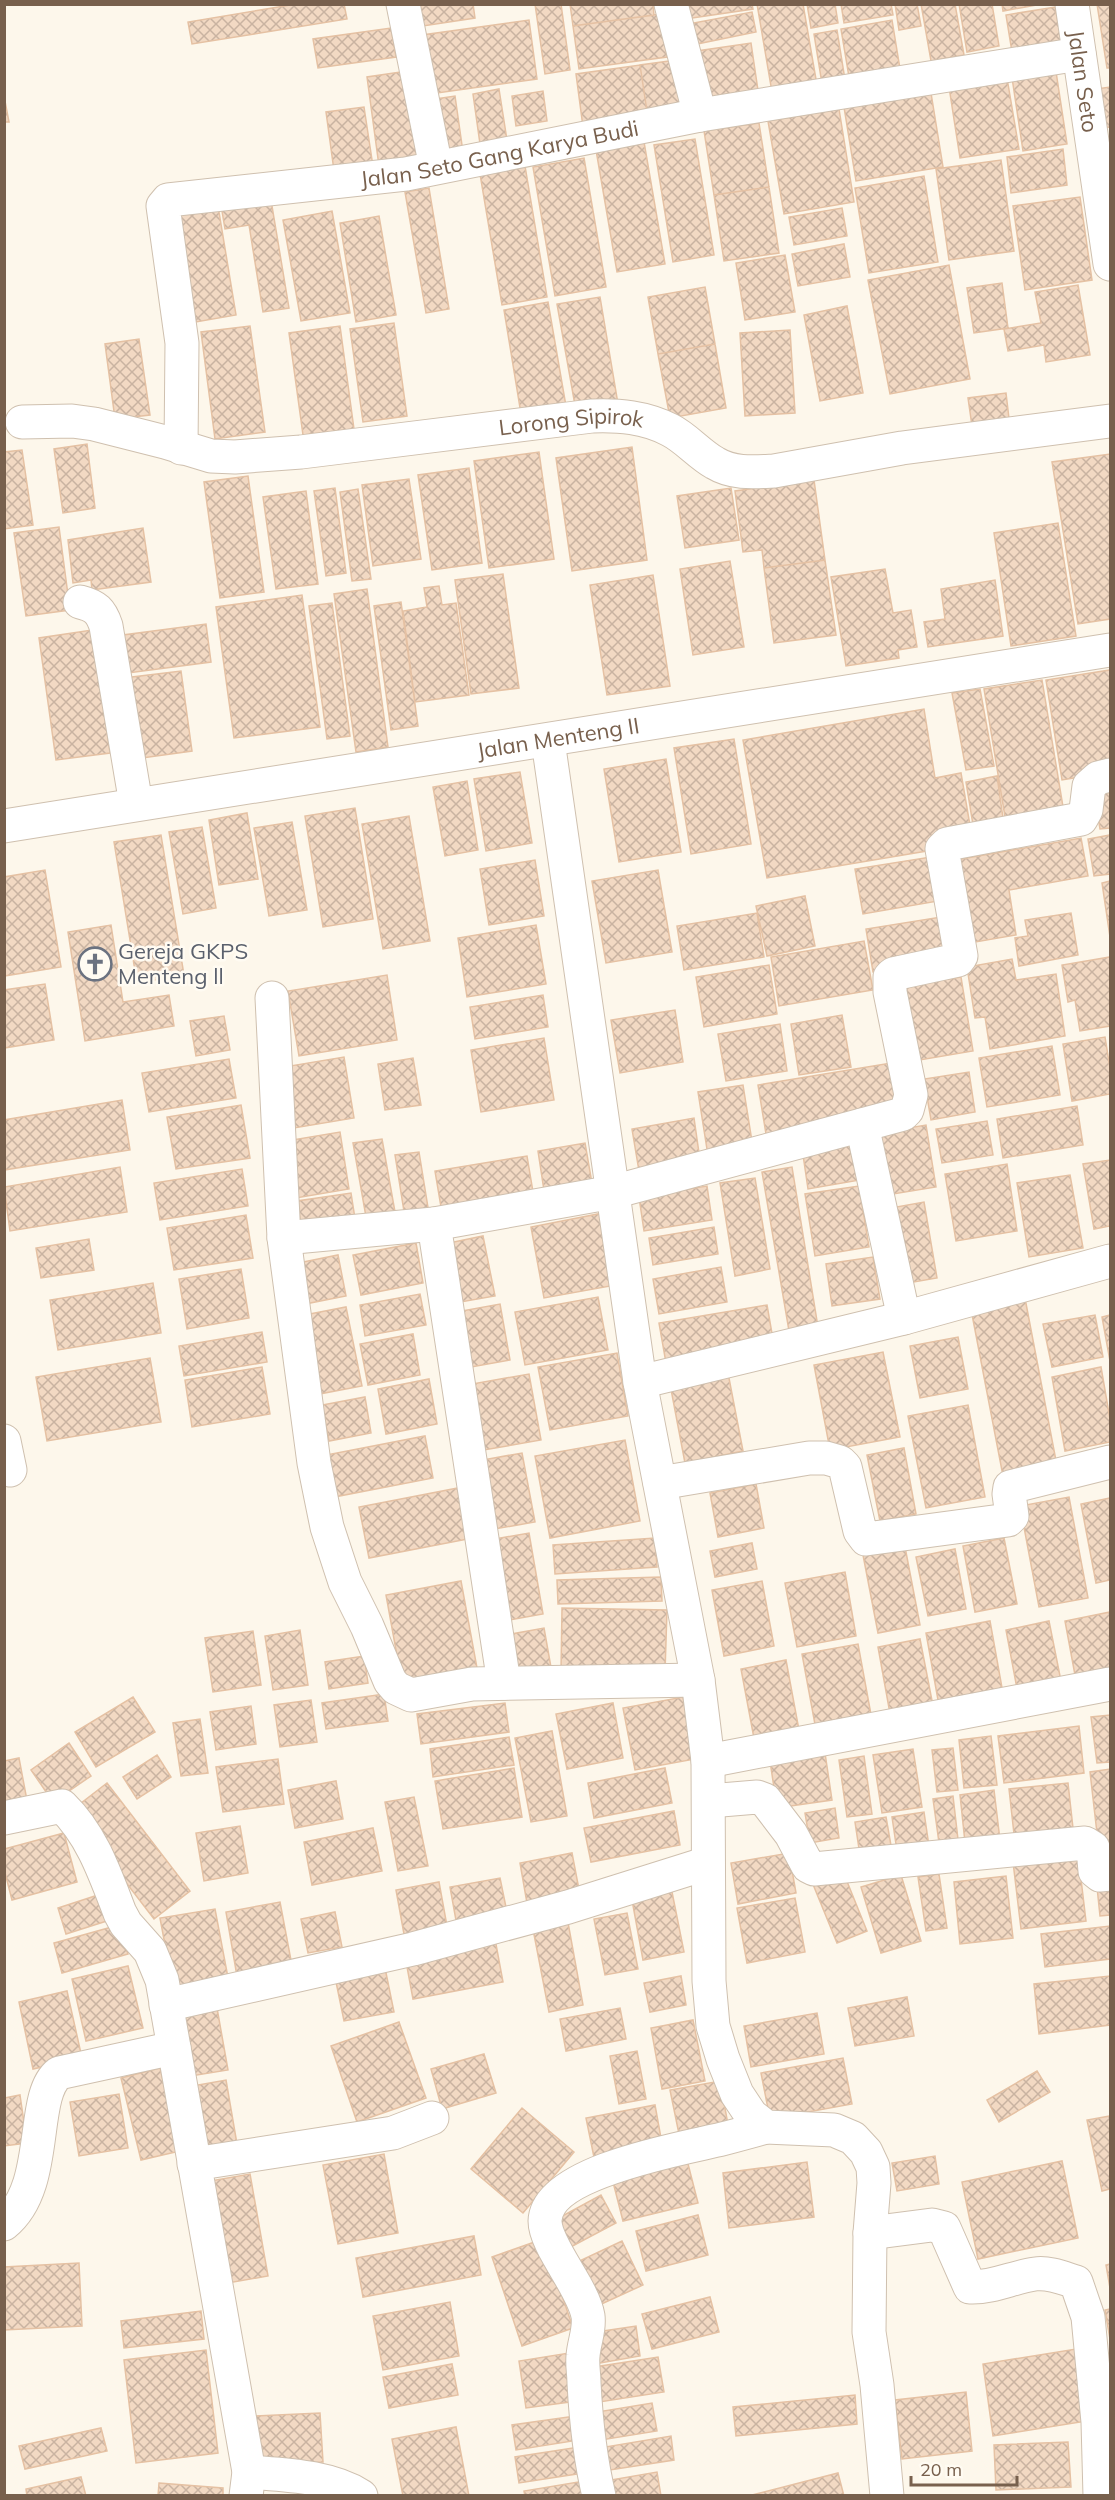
<svg xmlns="http://www.w3.org/2000/svg" width="1115" height="2500" font-family="Mulish,sans-serif">
  <defs>
    <pattern id="building-cross-hatch" width="8" height="8" patternUnits="userSpaceOnUse" patternTransform="scale(1.5)"><rect width="8" height="8" fill="#f2d9c3"/><path d="M0 0l8 8M0 8l8-8" fill="none" stroke="#c9b3a1"/></pattern>
  </defs>
  <rect width="100%" height="100%" fill="#fdf7eb"/>
  <path fill="url(#building-cross-hatch)" stroke="#e5c1a3" stroke-width="1.5" d="M296,4H344L347,19L192,44L188,22Z
    M420,4H473L475,18L423,26Z
    M535,4H561L570,70L545,74Z
    M570,4H653L654,15L573,26Z
    M676,4H752L753,9L679,20Z
    M757,4H803L818,91L773,98Z
    M807,4H835L838,23L811,28Z
    M841,4H891L893,15L844,23Z
    M895,4H917L921,26L899,30Z
    M921,4H955L964,55L931,61Z
    M959,4H992L999,46L967,52Z
    M1002,4H1042L1003,11Z
    M1097,4H1110V68H1107Z
    M1055,7L1062,44L1012,52L1006,15Z
    M752,12L756,32L692,45L688,24Z
    M660,14L667,57L579,69L573,26Z
    M529,20L537,79L423,95L415,36Z
    M892,20L901,75L850,83L841,29Z
    M391,28L396,57L318,68L313,39Z
    M837,30L846,86L823,90L814,34Z
    M751,43L759,97L705,105L697,51Z
    M676,60L683,113L648,118L640,65Z
    M640,65L648,118L583,127L576,74Z
    M1055,65L1067,144L1023,151L1011,71Z
    M407,71L419,160L379,166L367,77Z
    M1007,78L1019,149L960,158L949,87Z
    M1110,87V127L1103,128L1097,89Z
    M499,89L507,140L480,144L473,94Z
    M543,91L547,121L516,126L512,96Z
    M931,93L943,167L856,181L844,107Z
    M4,96L9,122H4Z
    M455,96L463,152L437,156L429,100Z
    M364,107L374,173L335,178L326,112Z
    M839,109L854,202L784,214L768,121Z
    M759,123L769,187L714,195L704,131Z
    M695,139L714,255L673,262L654,145Z
    M644,142L665,264L617,272L596,150Z
    M1063,149L1067,185L1011,193L1007,157Z
    M584,158L606,287L555,296L533,167Z
    M1001,160L1014,251L949,260L936,169Z
    M525,166L547,297L502,305L480,174Z
    M924,176L938,262L869,273L855,188Z
    M769,187L779,253L724,261L714,195Z
    M429,188L449,309L426,313L405,192Z
    M1080,197L1092,280L1025,290L1013,206Z
    M271,200L289,308L263,312L249,225L225,229L221,205Z
    M218,206L236,315L196,322L178,213Z
    M842,208L847,236L794,245L789,217Z
    M332,211L350,313L301,321L283,220Z
    M379,216L396,315L356,322L340,223Z
    M844,244L850,277L798,286L792,254Z
    M785,255L795,312L745,320L736,263Z
    M949,265L970,379L890,394L868,280Z
    M1002,283L1008,328L974,333L967,288Z
    M1078,285L1090,355L1046,362L1044,345L1008,351L1004,329L1041,323L1035,292Z
    M705,287L715,344L658,354L648,297Z
    M600,297L618,404L576,411L557,304Z
    M548,302L567,412L522,420L504,310Z
    M847,306L863,393L820,401L804,315Z
    M394,323L407,416L363,422L350,329Z
    M250,326L265,432L215,439L201,332Z
    M340,326L354,429L303,435L289,333Z
    M790,330L795,413L745,416L740,333Z
    M139,339L150,415L115,419L105,344Z
    M715,344L726,408L670,418L658,354Z
    M1006,393L1010,427L973,433L968,398Z
    M87,444L95,508L63,513L54,449Z
    M632,447L647,560L572,571L556,458Z
    M22,450L33,525L4,529V452Z
    M539,452L554,559L489,568L474,461Z
    M1110,454V619L1078,624L1052,462Z
    M469,468L482,563L432,570L418,475Z
    M248,476L264,592L220,598L204,482Z
    M409,479L421,559L373,566L362,485Z
    M814,480L825,560L764,568L762,550L743,552L735,491Z
    M335,488L346,573L326,576L314,491Z
    M731,488L739,540L685,548L677,496Z
    M358,489L371,579L352,581L340,492Z
    M306,491L318,584L276,589L263,497Z
    M1058,523L1076,636L1011,646L994,533Z
    M59,527L70,610L26,616L14,533Z
    M143,528L151,582L92,590L91,580L73,583L68,540Z
    M825,560L836,635L774,643L764,568Z
    M730,561L744,647L693,655L680,569Z
    M885,569L893,613L911,610L917,647L898,650L899,658L846,666L831,577Z
    M503,574L519,688L471,694L455,580Z
    M653,575L670,686L607,695L590,585Z
    M995,580L1003,636L928,647L924,622L945,619L941,589Z
    M439,586L442,605L456,603L469,695L415,702L403,611L427,607L424,588Z
    M367,589L388,747L356,752L334,594Z
    M302,595L320,727L234,738L216,607Z
    M401,602L418,726L391,730L374,606Z
    M332,603L350,736L327,739L309,606Z
    M206,624L211,662L128,673L123,635Z
    M92,630L110,753L56,760L39,638Z
    M1110,670V772L1062,780L1046,680Z
    M181,671L192,751L135,759L124,678Z
    M1042,680L1065,819L1007,829L984,689Z
    M980,689L994,766L966,770L952,693Z
    M924,709L935,778L961,773L972,837L939,849L767,878L743,740Z
    M734,739L751,844L691,854L674,748Z
    M666,759L681,852L619,862L604,769Z
    M520,772L532,843L486,851L474,779Z
    M997,776L1005,832L975,837L966,782Z
    M467,781L478,850L445,856L433,787Z
    M1110,789V828L1100,829L1094,792Z
    M355,808L373,919L323,927L305,816Z
    M247,813L258,879L219,885L209,820Z
    M409,816L430,941L383,949L362,824Z
    M292,822L307,910L269,916L254,828Z
    M202,827L216,908L183,914L169,832Z
    M161,835L184,975L137,983L114,842Z
    M1110,835V874L1094,876L1088,839Z
    M1081,838L1088,876L1009,890L1016,935L964,944L950,861Z
    M937,856L944,900L863,914L855,869Z
    M535,860L544,916L489,925L480,869Z
    M45,870L61,967L4,976V877Z
    M658,870L672,952L606,963L592,881Z
    M1110,881V937L1102,883Z
    M805,896L815,946L767,956L756,906Z
    M757,913L764,957L684,970L677,926Z
    M1071,913L1078,955L1019,966L1015,938L1028,936L1025,920Z
    M941,917L948,960L873,972L866,929Z
    M111,925L123,1002L169,995L174,1026L85,1041L68,932Z
    M536,925L546,984L467,997L458,938Z
    M864,941L873,990L779,1006L771,957Z
    M1110,957V1026L1080,1031L1075,1000L1068,1002L1062,965Z
    M1012,959L1016,980L1056,974L1065,1036L990,1049L985,1017L975,1018L967,967Z
    M769,965L777,1014L704,1027L696,977Z
    M387,975L397,1040L299,1056L288,991Z
    M961,977L973,1051L908,1062L895,988Z
    M45,984L54,1040L4,1048V990Z
    M543,995L548,1027L475,1039L470,1007Z
    M675,1010L683,1062L620,1073L611,1020Z
    M842,1015L851,1067L799,1075L791,1024Z
    M224,1016L230,1050L196,1056L190,1021Z
    M780,1024L787,1071L726,1081L718,1034Z
    M1105,1037L1110,1068V1094L1072,1101L1063,1044Z
    M544,1038L554,1100L481,1112L471,1050Z
    M1052,1046L1060,1095L987,1107L979,1058Z
    M344,1057L354,1118L288,1129L278,1068Z
    M413,1058L421,1105L385,1110L378,1064Z
    M229,1059L236,1098L149,1112L142,1073Z
    M897,1062L905,1111L766,1134L758,1085Z
    M969,1072L975,1112L931,1120L924,1079Z
    M743,1085L754,1154L709,1162L698,1092Z
    M122,1100L130,1150L4,1170V1120Z
    M241,1105L250,1158L176,1169L167,1117Z
    M1077,1106L1083,1145L1003,1158L997,1119Z
    M694,1118L701,1167L640,1177L632,1129Z
    M987,1121L993,1155L942,1163L936,1129Z
    M926,1125L936,1187L881,1196L872,1134Z
    M340,1132L349,1189L296,1198L286,1141Z
    M382,1139L395,1212L366,1217L353,1143Z
    M853,1140L860,1180L808,1189L802,1148Z
    M585,1143L593,1189L545,1197L538,1151Z
    M419,1152L430,1220L406,1224L395,1155Z
    M527,1156L535,1204L443,1219L435,1171Z
    M1110,1160V1226L1094,1229L1083,1164Z
    M1007,1164L1017,1231L956,1241L945,1174Z
    M120,1167L127,1212L10,1231L4,1187Z
    M792,1167L818,1327L789,1331L762,1172Z
    M242,1169L248,1206L160,1220L154,1183Z
    M1070,1175L1083,1248L1029,1257L1017,1183Z
    M755,1178L770,1269L735,1276L720,1183Z
    M707,1186L712,1220L644,1231L639,1197Z
    M859,1186L869,1247L815,1256L805,1194Z
    M351,1193L356,1225L303,1234L297,1201Z
    M924,1202L937,1278L897,1285L885,1209Z
    M603,1213L616,1285L544,1298L531,1227Z
    M246,1215L253,1258L174,1270L167,1228Z
    M714,1227L718,1254L653,1265L649,1238Z
    M483,1236L495,1296L455,1303L444,1244Z
    M89,1239L94,1270L41,1278L36,1248Z
    M416,1243L423,1283L361,1295L353,1255Z
    M338,1255L346,1296L305,1304L298,1263Z
    M873,1257L880,1299L832,1306L826,1264Z
    M721,1267L727,1302L659,1314L653,1279Z
    M241,1269L249,1318L187,1329L179,1279Z
    M153,1283L161,1333L58,1350L50,1300Z
    M1024,1293L1057,1466L1003,1476L970,1304Z
    M420,1294L426,1325L365,1336L360,1305Z
    M598,1297L608,1350L525,1365L515,1312Z
    M500,1304L510,1360L466,1368L456,1312Z
    M767,1305L774,1345L666,1363L659,1323Z
    M346,1307L362,1386L314,1395L299,1316Z
    M1095,1315L1103,1357L1052,1367L1043,1324Z
    M1110,1315V1361L1102,1317Z
    M262,1332L267,1362L184,1376L179,1346Z
    M413,1334L420,1375L368,1385L360,1344Z
    M958,1337L968,1389L920,1398L910,1346Z
    M883,1352L900,1437L830,1450L814,1365Z
    M617,1353L628,1416L550,1430L538,1367Z
    M150,1358L161,1422L47,1441L36,1377Z
    M262,1367L270,1414L192,1427L185,1380Z
    M1101,1367L1110,1419V1442L1065,1451L1052,1377Z
    M728,1373L743,1451L685,1463L670,1384Z
    M529,1374L541,1440L484,1450L472,1384Z
    M429,1379L437,1424L386,1434L378,1389Z
    M365,1397L371,1433L329,1441L322,1405Z
    M968,1405L985,1497L926,1508L908,1416Z
    M425,1436L433,1478L329,1498L321,1456Z
    M625,1440L640,1521L550,1538L535,1456Z
    M904,1448L916,1514L880,1521L867,1455Z
    M522,1453L535,1522L489,1530L477,1461Z
    M756,1484L764,1528L718,1537L710,1493Z
    M458,1488L468,1539L369,1558L359,1507Z
    M1069,1497L1088,1598L1039,1607L1020,1506Z
    M1110,1498V1580L1096,1583L1081,1504Z
    M529,1533L543,1614L504,1621L489,1540Z
    M655,1538L657,1567L555,1574L553,1545Z
    M1004,1538L1017,1604L975,1612L963,1546Z
    M752,1543L757,1569L715,1577L710,1551Z
    M905,1547L920,1625L878,1633L863,1555Z
    M955,1549L966,1609L928,1616L916,1557Z
    M845,1572L856,1636L797,1647L785,1583Z
    M661,1577L662,1601L558,1604L557,1580Z
    M461,1581L477,1668L402,1683L386,1595Z
    M762,1581L774,1646L724,1656L712,1590Z
    M562,1608L667,1610L665,1673L561,1671Z
    M1110,1612V1680L1077,1686L1065,1621Z
    M990,1621L1004,1699L940,1711L926,1633Z
    M1049,1621L1062,1686L1018,1694L1006,1630Z
    M544,1628L552,1673L514,1680L506,1635Z
    M300,1630L308,1685L273,1690L265,1636Z
    M253,1631L261,1685L213,1692L205,1638Z
    M920,1639L934,1711L891,1719L878,1647Z
    M858,1644L872,1720L816,1730L802,1654Z
    M364,1656L368,1683L329,1689L325,1662Z
    M786,1660L801,1741L756,1749L741,1669Z
    M384,1694L388,1721L326,1729L322,1703Z
    M133,1697L155,1732L96,1767L75,1732Z
    M683,1697L695,1759L635,1770L623,1708Z
    M311,1700L317,1742L280,1747L274,1705Z
    M505,1703L509,1732L421,1744L417,1714Z
    M613,1703L623,1758L567,1769L556,1714Z
    M251,1706L256,1744L216,1750L210,1712Z
    M1110,1715V1762L1097,1763L1091,1717Z
    M200,1719L208,1773L181,1776L173,1723Z
    M1079,1726L1084,1773L1004,1783L998,1736Z
    M552,1731L567,1816L531,1822L515,1738Z
    M991,1736L997,1785L964,1788L959,1740Z
    M509,1737L514,1765L433,1777L430,1749Z
    M69,1743L91,1776L53,1802L31,1770Z
    M953,1748L958,1790L937,1792L932,1750Z
    M913,1749L922,1807L882,1813L873,1755Z
    M825,1753L832,1800L777,1808L770,1761Z
    M157,1755L171,1777L137,1799L123,1777Z
    M864,1756L872,1814L847,1817L839,1760Z
    M19,1758L29,1811L4,1816V1761Z
    M278,1759L284,1804L223,1812L216,1767Z
    M514,1768L522,1817L443,1829L435,1781Z
    M665,1768L672,1803L594,1818L588,1783Z
    M1110,1769V1867L1101,1868L1090,1772Z
    M336,1781L343,1819L295,1828L288,1790Z
    M107,1783L190,1891L154,1919L71,1811Z
    M1068,1783L1074,1837L1015,1843L1009,1789Z
    M994,1790L1001,1848L966,1852L960,1795Z
    M953,1796L959,1848L940,1850L933,1799Z
    M414,1797L428,1866L398,1871L385,1802Z
    M835,1808L839,1838L810,1843L805,1813Z
    M674,1811L680,1845L591,1862L584,1828Z
    M924,1812L930,1853L898,1858L892,1817Z
    M886,1817L893,1857L861,1862L855,1822Z
    M240,1826L248,1873L204,1881L196,1833Z
    M373,1828L382,1871L312,1885L304,1842Z
    M64,1833L77,1882L12,1900L4,1869V1849Z
    M572,1853L581,1900L528,1909L520,1863Z
    M789,1853L796,1893L738,1904L731,1863Z
    M1078,1854L1086,1921L1021,1929L1013,1862Z
    M842,1869L867,1931L837,1943L812,1882Z
    M939,1874L947,1928L926,1931L918,1877Z
    M901,1875L921,1941L881,1953L861,1887Z
    M1006,1876L1013,1938L960,1944L954,1882Z
    M500,1878L508,1917L457,1926L450,1887Z
    M439,1882L449,1937L406,1945L396,1890Z
    M1110,1886V1915L1100,1916L1097,1887Z
    M672,1892L684,1952L643,1960L632,1900Z
    M101,1894L110,1920L66,1934L58,1908Z
    M795,1898L805,1952L747,1963L737,1908Z
    M280,1902L293,1971L238,1982L226,1912Z
    M215,1909L229,1983L174,1993L160,1918Z
    M335,1912L342,1947L308,1953L301,1919Z
    M627,1913L638,1969L605,1975L594,1919Z
    M567,1917L583,2005L549,2012L532,1924Z
    M119,1925L128,1954L62,1973L54,1943Z
    M1110,1926V1959L1045,1967L1041,1934Z
    M495,1939L503,1982L413,1999L405,1956Z
    M128,1966L143,2028L86,2041L72,1979Z
    M385,1968L394,2012L344,2021L335,1977Z
    M681,1976L686,2005L650,2012L644,1983Z
    M1110,1976V2025L1039,2034L1034,1984Z
    M67,1991L82,2058L33,2069L19,2002Z
    M907,1997L914,2036L855,2046L848,2008Z
    M217,2008L228,2070L191,2076L179,2014Z
    M620,2008L626,2039L566,2051L560,2019Z
    M817,2013L824,2054L751,2067L744,2026Z
    M693,2020L705,2081L662,2089L651,2028Z
    M399,2022L426,2098L357,2122L331,2046Z
    M637,2051L646,2099L619,2104L610,2056Z
    M484,2054L496,2093L442,2109L431,2069Z
    M843,2058L852,2104L770,2119L761,2073Z
    M160,2068L180,2151L141,2160L121,2078Z
    M1037,2071L1050,2092L999,2122L987,2100Z
    M226,2080L237,2144L204,2150L192,2086Z
    M720,2081L729,2130L680,2139L670,2090Z
    M119,2094L128,2148L79,2156L70,2102Z
    M20,2095L27,2143L4,2146V2098Z
    M655,2105L663,2149L595,2162L586,2118Z
    M522,2108L574,2152L523,2213L471,2169Z
    M1110,2116V2189L1102,2191L1087,2120Z
    M384,2154L398,2233L338,2244L323,2165Z
    M935,2156L939,2184L897,2191L892,2163Z
    M687,2160L698,2203L623,2221L612,2178Z
    M1062,2161L1078,2238L978,2259L962,2182Z
    M807,2162L814,2217L729,2228L723,2173Z
    M250,2174L268,2276L228,2283L210,2181Z
    M601,2195L616,2223L567,2249L553,2221Z
    M698,2215L708,2255L646,2271L636,2231Z
    M474,2236L481,2275L363,2297L356,2258Z
    M543,2239L573,2328L522,2346L492,2257Z
    M622,2241L643,2285L595,2307L575,2263Z
    M79,2263L82,2326L4,2330V2267Z
    M1110,2264V2288L1106,2265Z
    M710,2297L719,2332L652,2349L642,2314Z
    M450,2302L459,2356L383,2370L373,2316Z
    M1110,2309V2339L1105,2310Z
    M201,2311L204,2339L124,2348L121,2321Z
    M636,2326L640,2356L595,2364L590,2333Z
    M1076,2349L1087,2421L993,2436L983,2364Z
    M206,2350L218,2453L136,2463L124,2360Z
    M569,2353L577,2401L526,2408L519,2361Z
    M658,2357L664,2392L593,2403L588,2368Z
    M452,2364L458,2395L389,2408L383,2377Z
    M966,2392L972,2451L902,2459L895,2400Z
    M855,2395L857,2424L736,2436L733,2407Z
    M652,2403L657,2431L595,2441L591,2413Z
    M320,2413L323,2462L259,2466L256,2416Z
    M575,2416L579,2440L516,2450L512,2425Z
    M456,2427L469,2496H403L392,2439Z
    M101,2428L107,2451L25,2469L19,2446Z
    M671,2436L674,2460L597,2472L593,2449Z
    M1068,2442L1071,2487L996,2490L994,2445Z
    M579,2447L583,2473L519,2483L515,2457Z
    M657,2472L661,2496H602L599,2482Z
    M838,2473L844,2496H748Z
    M81,2477L86,2496H27L26,2489Z
    M584,2481L587,2496H525L524,2491Z
    M159,2483L223,2488V2496H158Z"/>
  <g fill="none" stroke-linecap="round" stroke-linejoin="round">
    <defs>
      <g id="minor">
        <path d="M403,4L436,167"/>
        <path d="M671,4L700,115"/>
        <path id="s1" d="M1072,4L1110,264"/>
        <path id="s2" d="M22,422L72,421L94,424L165,442L211,456L235,457L301,452L592,416C619,415 645,417 670,430C686,438 699,454 715,463C733,474 754,472 774,471L902,448L1110,421"/>
        <path id="s3" d="M181,448L182,343L163,206L168,200L406,174L700,115L1079,54"/>
        <path d="M80,602C96,606 101,611 106,626L136,804"/>
        <path d="M548,741L640,1382L698,1680L708,1761L709,1981L713,2026L723,2059L737,2094L751,2115L766,2127L834,2130L853,2138L866,2152L873,2167L874,2183L870,2233L869,2332L877,2385L887,2496"/>
        <path id="s4" d="M4,826L1110,650"/>
        <path d="M272,998L284,1238L314,1463L327,1527L345,1582L367,1626L390,1681L396,1688L411,1695L472,1684L698,1680"/>
        <path d="M862,1125L904,1318"/>
        <path d="M434,1224L504,1683"/>
        <path d="M284,1238L434,1224L613,1192L903,1114L907,1110L911,1095L890,992V977L893,974L958,960L961,956L942,849L947,844L1081,819L1086,810L1089,786L1098,778L1110,775"/>
        <path d="M640,1382L904,1318L1110,1261"/>
        <path d="M4,1441L10,1470"/>
        <path d="M660,1483L809,1458H826L840,1462L845,1467L860,1531L866,1539L1008,1520L1012,1516L1009,1494L1010,1487L1110,1462"/>
        <path d="M708,1761L1110,1684"/>
        <path d="M709,1801L757,1797L765,1800L791,1834L808,1866L814,1869L1085,1843L1093,1848L1095,1871L1100,1875L1110,1874"/>
        <path d="M4,1818L62,1806C92,1835 105,1874 120,1913L126,1924L150,1951L162,1980L249,2472L246,2496"/>
        <path d="M166,2005L413,1949L568,1907L708,1863"/>
        <path d="M194,2164L393,2133L432,2118"/>
        <path d="M4,2224C51,2186 29,2096 59,2073L174,2048"/>
        <path d="M870,2233L932,2225L944,2228L970,2287C993,2288 1013,2277 1035,2274C1049,2272 1063,2278 1076,2282L1088,2317L1098,2422L1100,2496"/>
        <path d="M249,2472C285,2475 330,2476 361,2496"/>
        <path d="M599,2496C590,2458 586,2421 584,2383C584,2374 582,2365 583,2356C584,2342 590,2330 588,2316C583,2287 545,2246 545,2221C546,2171 685,2148 722,2139C737,2135 752,2131 766,2127"/>
      </g>
    </defs>
    <use href="#minor" stroke="#cfc0af" stroke-width="35"/>
    <use href="#minor" stroke="#fff" stroke-width="33"/>
  </g>
  <defs>
    <symbol id="church-ring" viewBox="-11 -11 22 22"><circle r="9.5" fill="#fffbf2" stroke="#6b7280" stroke-width="1.5"/><path d="M-1.2-6h2.4v3.5h3.3v2.4h-3.3V6h-2.4V-.1h-3.3v-2.4h3.3Z" fill="#6b7280"/></symbol>
  </defs>
  <g fill-rule="evenodd">
    <use href="#church-ring" x="76" y="945" width="38" height="38"/>
  </g>
  <g text-anchor="middle" stroke-width="5" stroke-linejoin="round" paint-order="stroke">
    <g font-size="22" fill="#78604d" stroke="#fffbf2">
      <text dy="8" stroke="none"><textPath href="#s1" startOffset="78">Jalan Seto</textPath></text>
      <text dy="8" stroke="none"><textPath href="#s3" startOffset="586">Jalan Seto Gang Karya Budi</textPath></text>
      <text dy="8" stroke="none"><textPath href="#s2" startOffset="556">Lorong Sipirok</textPath></text>
      <text dy="8" stroke="none"><textPath href="#s4" startOffset="561">Jalan Menteng II</textPath></text>
    </g>
    <g font-size="22" fill="#5b616d" stroke="#fffbf2" text-anchor="start">
      <text x="118" y="959">Gereja GKPS<tspan x="118" dy="25">Menteng ll</tspan></text>
    </g>
  </g>
  <rect width="1115" height="2500" fill="none" stroke="#78604d" stroke-width="12"/>
  <path d="M911 2476v9h106v-9" fill="none" stroke="#78604d" stroke-width="3"/>
  <text x="920" y="2476" font-size="18" fill="#78604d" stroke="#fffbf2" stroke-width="4.5" paint-order="stroke">20 m</text>
</svg>
